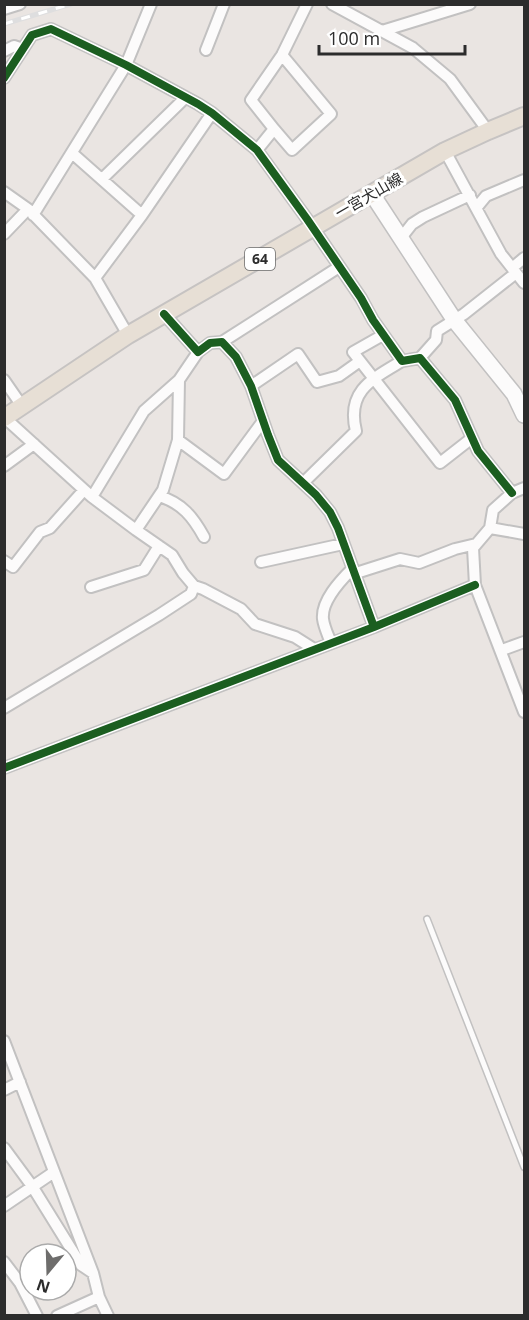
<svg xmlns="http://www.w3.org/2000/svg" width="529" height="1320" font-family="'Open Sans','Noto Sans JP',sans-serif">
  <rect width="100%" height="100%" fill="#eae5e2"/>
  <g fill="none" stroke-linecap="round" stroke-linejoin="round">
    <defs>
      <path id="lane" d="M427,919L524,1167"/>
      <path id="street" d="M332,4L413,48L450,79L488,131
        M4,9L20,4
        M382,31L470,4
        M206,50L224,4
        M4,51L14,46L23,49
        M4,78L32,35L51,29L126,65L198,104L212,113L257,150L307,219L361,298L373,320L402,361L420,358L455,400L478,451L512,493
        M274,129L292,150L331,114L282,55
        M257,150L274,129L251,100L282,55L307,4
        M445,151L501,254L524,283
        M72,153L142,215
        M102,179L185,98
        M4,192L28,209L95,278L128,335
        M477,207L486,196L524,180
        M33,215L126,65L151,4
        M4,234L28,209
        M401,238L412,224L423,217L470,195
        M512,268L524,258
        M95,278L142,215L212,113
        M164,314L198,352L210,343L222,342L236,357L251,386L268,435L278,460L316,495L330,512L338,528L374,627
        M383,335L353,352L440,463L472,438
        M222,342L339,267
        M420,358L436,340L437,331L464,314L516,273
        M4,380L22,406
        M179,380L144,411L92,497L136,530L163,490L178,440L179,380L198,352
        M251,386L298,354L317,382L339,376L360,361
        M5,418L92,497
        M178,440L224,474L263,421
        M4,466L34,444
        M303,483L356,431C346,391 372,379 402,361
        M524,488L512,493L493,510L490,528L473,548L475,585L524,712
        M159,496C182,503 193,517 204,537
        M490,528L524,534
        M136,530L172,555L183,573L194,586L203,589L241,609L255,624L295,637L314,649
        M4,561L13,567L40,532L50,528L84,490
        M261,562L343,544
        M353,574L400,559L419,563L455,549L476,544
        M91,587L144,570L159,546
        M331,643C328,635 324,627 323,619C321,601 340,581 352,569
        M502,650L524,642
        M4,708L159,615L191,594L194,586
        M4,768L374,627L475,585
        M4,1041L93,1273L99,1297L108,1316
        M4,1090L20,1082
        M4,1148L32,1186L81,1265L93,1273
        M4,1206L54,1172
        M4,1262L20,1283L37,1316
        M57,1316L99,1297"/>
      <path id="secondary" d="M372,194L455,321L514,394L524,415"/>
      <path id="primary" d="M4,418L128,335L445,151L488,131L524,116"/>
    </defs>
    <use href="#lane" stroke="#c2c1c1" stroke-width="8"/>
    <use href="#street" stroke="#c2c1c1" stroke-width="14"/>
    <use href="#secondary" stroke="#c2c1c1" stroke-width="18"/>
    <use href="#primary" stroke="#c6c3c2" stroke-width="20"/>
    <use href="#lane" stroke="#fcfbfb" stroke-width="5"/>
    <use href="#street" stroke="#fcfbfb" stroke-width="10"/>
    <use href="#secondary" stroke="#fcfbfb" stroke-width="15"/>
    <use href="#primary" stroke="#e7dfd5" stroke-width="16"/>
    <defs>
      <path id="rail" d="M4,24L71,4"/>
    </defs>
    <use href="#rail" stroke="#dededf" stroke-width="5"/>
    <use href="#rail" stroke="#fff" stroke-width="3" stroke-dasharray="9" stroke-linecap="butt"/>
    <defs>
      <path id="cycleway" d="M4,78L32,35L51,29L126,65L198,104L212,113L257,150L307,219L361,298L373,320L402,361L420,358L455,400L478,451L512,493
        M164,314L198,352L210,343L222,342L236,357L251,386L268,435L278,460L316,495L330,512L338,528L374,627
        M4,768L374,627L475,585"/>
    </defs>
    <use href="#cycleway" stroke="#fff" stroke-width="11"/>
    <use href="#cycleway" stroke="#1b5e20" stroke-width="8"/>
  </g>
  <g text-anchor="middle" stroke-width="6" stroke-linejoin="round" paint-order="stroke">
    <rect fill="#fff" stroke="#6b6b6b" stroke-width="1.5" x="245" y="248" width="30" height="22" rx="4.5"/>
    <g font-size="14" font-weight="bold" fill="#2c2c2c">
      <text x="260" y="264">64</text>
    </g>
    <g font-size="15" fill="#2c2c2c" stroke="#fff">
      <text transform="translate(369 196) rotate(-30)" y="5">一宮犬山線</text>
    </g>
  </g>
  <rect width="529" height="1320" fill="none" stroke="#2c2c2c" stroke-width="12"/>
  <g transform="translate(48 1272) rotate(199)"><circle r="28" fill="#ffffff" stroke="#ababab" stroke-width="1.5"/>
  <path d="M0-4.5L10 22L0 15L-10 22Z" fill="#6e6d6c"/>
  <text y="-9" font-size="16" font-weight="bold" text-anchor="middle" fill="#2c2c2c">N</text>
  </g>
  <path d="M319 45v9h146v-9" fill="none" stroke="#2c2c2c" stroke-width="3"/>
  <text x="328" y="45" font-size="18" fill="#2c2c2c" stroke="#ffffff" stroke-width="4.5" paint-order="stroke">100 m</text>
</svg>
